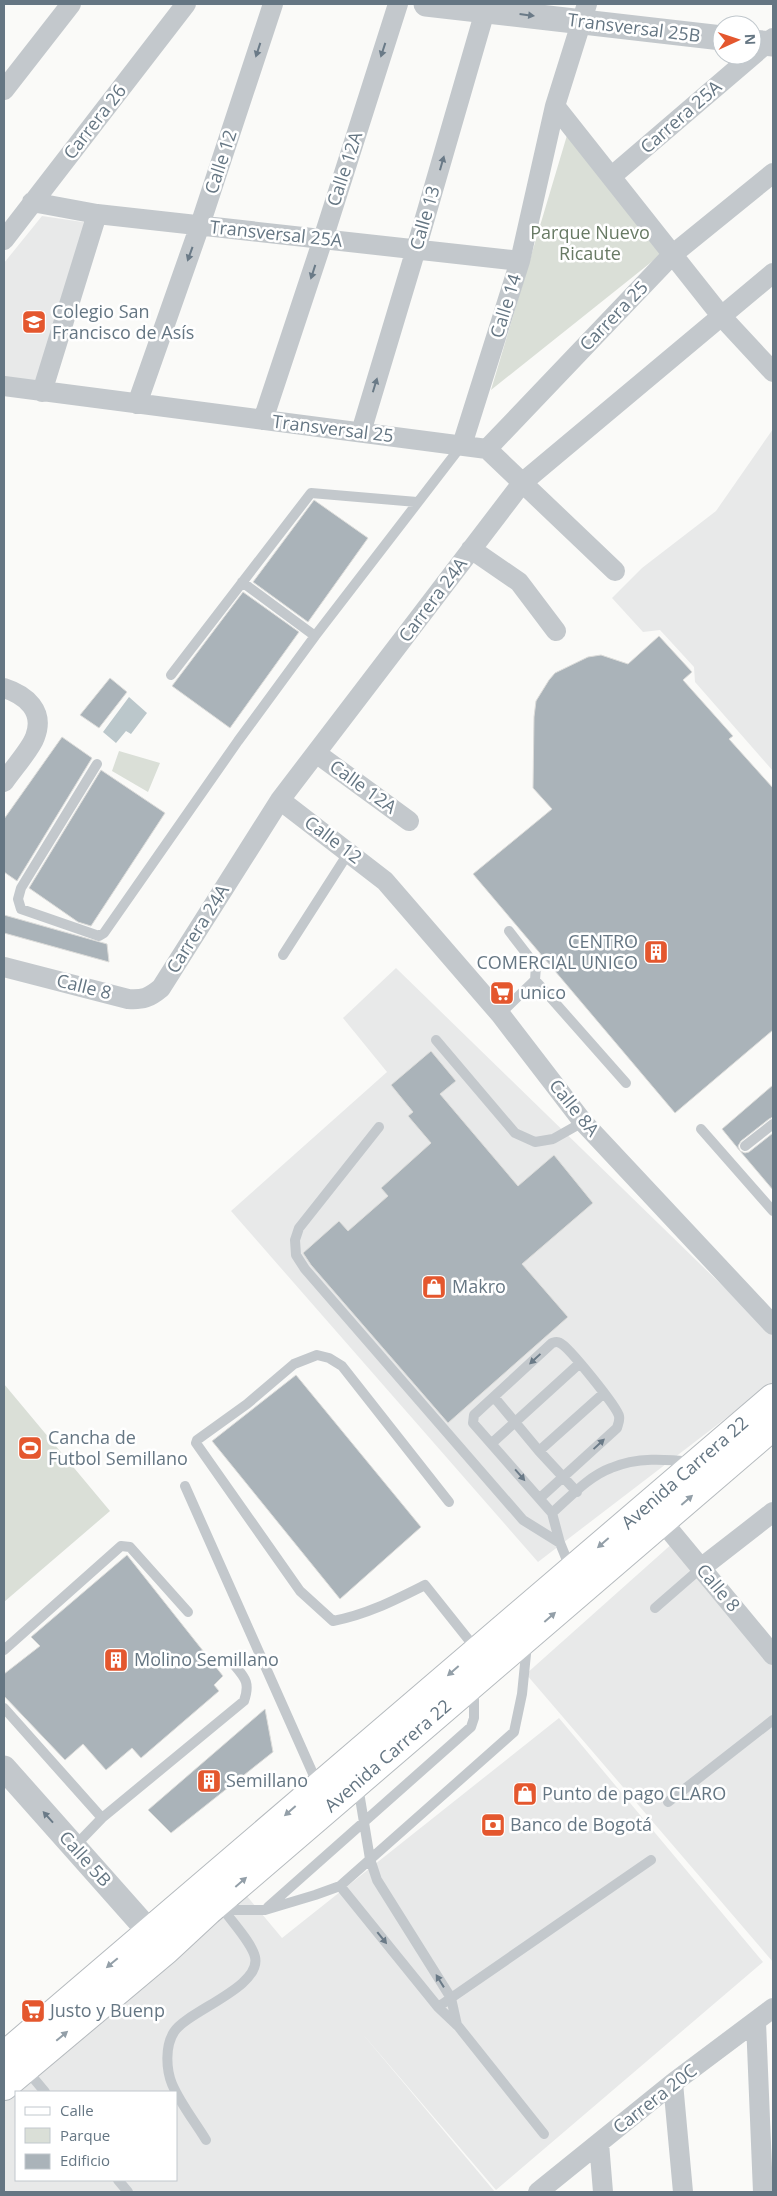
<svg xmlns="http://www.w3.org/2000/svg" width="777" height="2196" font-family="'Open Sans',sans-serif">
  <rect width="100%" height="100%" fill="#fafaf8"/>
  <path fill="#e8e9e9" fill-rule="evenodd" d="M42,216L96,224L44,387L4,382V263Z
    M773,429V771L695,682L694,667L660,630L643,632L612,598L642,568L716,511Z
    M396,968L773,1335V1382L538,1562L231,1211L387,1072L343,1018Z
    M674,1542L773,1665V1962L526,1674Z
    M559,1718L763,1962L496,2190L361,2032L495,2192H4V2090L241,1889L282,1938ZM16,2092H176V2180H16Z"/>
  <path fill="#dadfd7" d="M568,132L664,252L491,390Z
    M119,751L160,763L148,792L112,771Z
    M4,1384L110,1511L4,1602Z"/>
  <path fill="#bbc7cb" d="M129,697L147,713L131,734L126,731L116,743L103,732Z"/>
  <path fill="#aab3b9" stroke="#dcdcda" d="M314,500L368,538L308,622L253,582Z
    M243,592L299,632L230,728L172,686Z
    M659,636L692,672L683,680L733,736L729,739L773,788V1030L675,1113L473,874L552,809L533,788L534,717L536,701L549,680L555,673L588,657L601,655L628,664Z
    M110,678L127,692L99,728L80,715Z
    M62,737L92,758L17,881L4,872V819Z
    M101,770L165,813L91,926L78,922L29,888Z
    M4,915L107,944L109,962L4,933Z
    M431,1051L456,1081L440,1094L518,1186L554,1155L593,1203L522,1264L568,1317L448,1423L311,1265L303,1253L339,1221L348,1231L388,1196L381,1188L431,1143L408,1116L413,1112L391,1085Z
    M773,1085V1117L769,1119L741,1141L738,1146L740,1151L722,1129Z
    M773,1133V1190L740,1151L745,1153L749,1152Z
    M296,1375L421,1527L340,1599L212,1441Z
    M127,1555L223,1676L214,1685L219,1691L141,1758L132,1748L106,1770L83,1744L65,1760L4,1696V1674L40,1646L31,1637Z
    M265,1709L273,1752L171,1833L148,1810Z"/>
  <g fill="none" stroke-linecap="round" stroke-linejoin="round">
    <defs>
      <path id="primary" d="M4,2056L773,1398
        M4,2086L166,1950L208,1911L773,1426"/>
    </defs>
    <use href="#primary" stroke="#b5babe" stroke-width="30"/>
    <path stroke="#c3c8cc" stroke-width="10" d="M242,582L315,636
      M171,675L311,493L417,502
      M97,764L21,888L18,899L21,909L99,936L104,933L238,741L315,636L462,445
      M283,955L349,852
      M535,980L626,1083
      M500,1014L535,980L536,966L509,931
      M436,1040L515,1133L535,1142L553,1139L583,1122
      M379,1127L299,1228L295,1240L296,1255L305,1269L523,1520L560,1543
      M701,1129L773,1211
      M745,1146L773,1124
      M494,1397L539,1451L577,1492
      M492,1443L580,1363
      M539,1451L604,1393
      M185,1486L318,1785
      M540,1498L617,1428C618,1424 620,1421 619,1416C617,1407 568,1346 560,1343C557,1341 555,1342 552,1343L474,1415L473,1423L552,1513L560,1543L571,1570
      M449,1502L342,1366L329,1358L317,1355L294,1364L247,1404L197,1440L196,1443L300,1591L333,1621C366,1615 395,1600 425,1585L476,1649
      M552,1513C570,1497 589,1476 611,1468C637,1457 665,1459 692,1462
      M655,1608L701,1568
      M4,1650L121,1546L130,1547L188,1612
      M4,1708L102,1818
      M358,1786L370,1859L377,1880L451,1998L457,2025
      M668,1802L773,1720
      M74,1847L102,1818L244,1701C251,1681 244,1677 231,1661
      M340,1886L438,2007L458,2026L544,2134
      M268,1907L471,1727L474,1718V1688
      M217,1910H265L315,1895L340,1886L514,1732L522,1694L527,1644
      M438,2007L651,1860
      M25,2068L45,2092
      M206,2140C195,2122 180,2103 172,2084C166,2069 165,2046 174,2032C187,2011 262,1987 255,1957C252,1943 232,1922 223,1909
      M118,2180L128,2192"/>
    <path stroke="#c3c8cc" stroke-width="20" d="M4,90L71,4
      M555,106L722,317L773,372
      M612,176L773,38
      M32,202L97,214L520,261
      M4,240L186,4
      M4,386L487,449L615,571
      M42,392L97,214
      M137,404L200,225L273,4
      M263,420L323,239L398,4
      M361,432L416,249L487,4
      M462,445L520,261L555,106L587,4
      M487,449L672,255L773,173
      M471,549L519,582L556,631
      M4,688C26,695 45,711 35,737C31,749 12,770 4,782
      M316,753L409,821
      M280,800L385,881L500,1014L583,1122L773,1325
      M4,967L128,999C143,1000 149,998 161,988L280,800L522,483L773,273
      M662,1521L773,1655
      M701,1568L773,1512
      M756,2022L763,2192
      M673,2083L683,2192
      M599,2143L603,2192
      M538,2192L673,2083L773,2008"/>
    <path stroke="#c3c8cc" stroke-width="25" d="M426,4L722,38
      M752,42L773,44
      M4,1768L162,1946"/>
    <use href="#primary" stroke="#fff" stroke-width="28"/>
  </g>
  <defs><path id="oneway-solid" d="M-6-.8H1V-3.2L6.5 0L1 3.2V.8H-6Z" transform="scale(1.25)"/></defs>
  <g fill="#6a7a87">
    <use href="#oneway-solid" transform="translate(527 15) rotate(7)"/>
    <use href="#oneway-solid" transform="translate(258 50) rotate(108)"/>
    <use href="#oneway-solid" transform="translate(383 50) rotate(108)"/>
    <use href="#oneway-solid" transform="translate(442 163) rotate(-74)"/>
    <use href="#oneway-solid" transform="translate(190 254) rotate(110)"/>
    <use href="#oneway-solid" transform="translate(313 272) rotate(108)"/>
    <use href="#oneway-solid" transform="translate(375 385) rotate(-73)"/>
    <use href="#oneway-solid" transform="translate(535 1359) rotate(137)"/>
    <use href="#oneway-solid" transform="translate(599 1444) rotate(-43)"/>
    <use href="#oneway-solid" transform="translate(520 1475) rotate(49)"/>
    <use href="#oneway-solid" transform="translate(48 1817) rotate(-132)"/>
    <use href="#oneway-solid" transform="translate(382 1938) rotate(51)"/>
    <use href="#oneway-solid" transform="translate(440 1981) rotate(-122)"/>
  </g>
  <g fill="#939fa8">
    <use href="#oneway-solid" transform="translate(687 1500) rotate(-41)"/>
    <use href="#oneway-solid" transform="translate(603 1543) rotate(139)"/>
    <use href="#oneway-solid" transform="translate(550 1617) rotate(-41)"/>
    <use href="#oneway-solid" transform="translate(453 1671) rotate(139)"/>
    <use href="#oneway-solid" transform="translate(290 1811) rotate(139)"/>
    <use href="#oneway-solid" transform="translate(241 1882) rotate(-41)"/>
    <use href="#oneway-solid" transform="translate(112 1963) rotate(140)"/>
    <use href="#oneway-solid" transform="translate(62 2036) rotate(-40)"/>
  </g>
  <defs>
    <symbol id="school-square" viewBox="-11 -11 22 22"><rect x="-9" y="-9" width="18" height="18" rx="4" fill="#e4572e" stroke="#fff"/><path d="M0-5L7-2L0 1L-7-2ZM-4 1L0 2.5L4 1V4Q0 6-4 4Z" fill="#fff"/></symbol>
    <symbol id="building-square" viewBox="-11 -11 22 22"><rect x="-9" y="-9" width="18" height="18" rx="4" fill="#e4572e" stroke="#fff"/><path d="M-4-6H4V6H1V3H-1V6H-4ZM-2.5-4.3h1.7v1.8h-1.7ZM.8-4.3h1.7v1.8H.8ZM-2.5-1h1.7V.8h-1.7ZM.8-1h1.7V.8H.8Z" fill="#fff"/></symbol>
    <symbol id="supermarket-square" viewBox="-11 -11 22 22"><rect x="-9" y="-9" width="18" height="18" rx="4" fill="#e4572e" stroke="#fff"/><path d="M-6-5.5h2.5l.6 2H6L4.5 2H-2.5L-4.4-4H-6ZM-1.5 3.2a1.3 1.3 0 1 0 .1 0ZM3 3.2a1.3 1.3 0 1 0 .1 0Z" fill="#fff"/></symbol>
    <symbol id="shop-square" viewBox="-11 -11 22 22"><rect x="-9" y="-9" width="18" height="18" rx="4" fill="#e4572e" stroke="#fff"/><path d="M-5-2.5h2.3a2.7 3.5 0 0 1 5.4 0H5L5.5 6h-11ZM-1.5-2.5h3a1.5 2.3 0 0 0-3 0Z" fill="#fff"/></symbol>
    <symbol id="stadium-square" viewBox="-11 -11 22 22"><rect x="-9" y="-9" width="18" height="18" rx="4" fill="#e4572e" stroke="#fff"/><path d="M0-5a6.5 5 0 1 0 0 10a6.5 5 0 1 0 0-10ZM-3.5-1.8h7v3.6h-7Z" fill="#fff"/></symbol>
    <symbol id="bank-square" viewBox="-11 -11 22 22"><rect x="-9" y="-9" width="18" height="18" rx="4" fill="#e4572e" stroke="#fff"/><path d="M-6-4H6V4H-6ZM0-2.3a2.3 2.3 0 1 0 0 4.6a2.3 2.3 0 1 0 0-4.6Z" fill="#fff"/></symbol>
  </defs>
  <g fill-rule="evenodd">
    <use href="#school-square" x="20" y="308" width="28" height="28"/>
    <use href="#building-square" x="642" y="938" width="28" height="28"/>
    <use href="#supermarket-square" x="488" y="979" width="28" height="28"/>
    <use href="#shop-square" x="420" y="1273" width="28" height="28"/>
    <use href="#stadium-square" x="16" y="1434" width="28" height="28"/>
    <use href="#building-square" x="102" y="1646" width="28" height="28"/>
    <use href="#building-square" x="195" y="1767" width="28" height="28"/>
    <use href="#shop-square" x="511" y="1780" width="28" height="28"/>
    <use href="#bank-square" x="479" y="1811" width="28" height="28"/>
    <use href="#supermarket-square" x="19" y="1997" width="28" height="28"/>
  </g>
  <g text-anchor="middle" stroke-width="5" stroke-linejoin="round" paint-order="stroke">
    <g font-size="18" fill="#657683" stroke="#fff">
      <text transform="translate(634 28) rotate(7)" y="6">Transversal 25B</text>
      <text transform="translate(681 117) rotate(-41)" y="6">Carrera 25A</text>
      <text transform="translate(95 122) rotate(-52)" y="6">Carrera 26</text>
      <text transform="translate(221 162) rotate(-72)" y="6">Calle 12</text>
      <text transform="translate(345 169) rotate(-72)" y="6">Calle 12A</text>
      <text transform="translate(425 218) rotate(-74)" y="6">Calle 13</text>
      <text transform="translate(276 234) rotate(6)" y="6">Transversal 25A</text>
      <text transform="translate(506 306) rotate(-73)" y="6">Calle 14</text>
      <text transform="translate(614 316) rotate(-46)" y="6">Carrera 25</text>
      <text transform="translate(333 429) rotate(7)" y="6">Transversal 25</text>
      <text transform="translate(433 600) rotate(-53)" y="6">Carrera 24A</text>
      <text transform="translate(363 787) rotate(36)" y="6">Calle 12A</text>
      <text transform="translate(333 840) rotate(37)" y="6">Calle 12</text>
      <text transform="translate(198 929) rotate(-58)" y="6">Carrera 24A</text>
      <text transform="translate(84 987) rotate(14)" y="6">Calle 8</text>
      <text transform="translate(574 1108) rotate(51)" y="6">Calle 8A</text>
      <text transform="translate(685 1473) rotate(-41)" y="6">Avenida Carrera 22</text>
      <text transform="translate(718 1588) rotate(50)" y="6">Calle 8</text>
      <text transform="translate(388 1756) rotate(-41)" y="6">Avenida Carrera 22</text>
      <text transform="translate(85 1859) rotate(48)" y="6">Calle 5B</text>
      <text transform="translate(655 2099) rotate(-38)" y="6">Carrera 20C</text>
    </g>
    <g font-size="18" fill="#687a64" stroke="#fff">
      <text x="590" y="239">Parque Nuevo<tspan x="590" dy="21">Ricaute</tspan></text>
    </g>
    <g font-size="18" fill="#657683" stroke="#fff" text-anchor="start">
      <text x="52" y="318">Colegio San<tspan x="52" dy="21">Francisco de Asís</tspan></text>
      <text x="638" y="948" text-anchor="end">CENTRO<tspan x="638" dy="21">COMERCIAL UNICO</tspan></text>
      <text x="520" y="999">unico</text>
      <text x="452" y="1293">Makro</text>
      <text x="48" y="1444">Cancha de<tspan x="48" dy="21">Futbol Semillano</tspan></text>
      <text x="134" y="1666">Molino Semillano</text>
      <text x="226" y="1787">Semillano</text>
      <text x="542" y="1800">Punto de pago CLARO</text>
      <text x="510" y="1831">Banco de Bogotá</text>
      <text x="50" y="2017">Justo y Buenp</text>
    </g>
  </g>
  <rect width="777" height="2196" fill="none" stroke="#657683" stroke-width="10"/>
  <rect x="15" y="2091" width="162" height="90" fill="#ffffff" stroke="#c1c8cd"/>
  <rect x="25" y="2107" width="25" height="8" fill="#ffffff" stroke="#c1c8cd"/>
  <text x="60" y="2116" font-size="15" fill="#657683">Calle</text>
  <rect x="25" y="2128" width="25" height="15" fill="#dadfd7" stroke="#c1c8cd"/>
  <text x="60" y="2141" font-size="15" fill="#657683">Parque</text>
  <rect x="25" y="2154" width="25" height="15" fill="#aab3b9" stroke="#c1c8cd"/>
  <text x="60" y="2166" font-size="15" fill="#657683">Edificio</text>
  <g transform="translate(737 40) rotate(87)"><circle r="24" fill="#ffffff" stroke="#c1c8cd"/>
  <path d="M0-4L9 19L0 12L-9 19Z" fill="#e4572e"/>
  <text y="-8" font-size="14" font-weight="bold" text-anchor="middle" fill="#657683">N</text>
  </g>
</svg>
